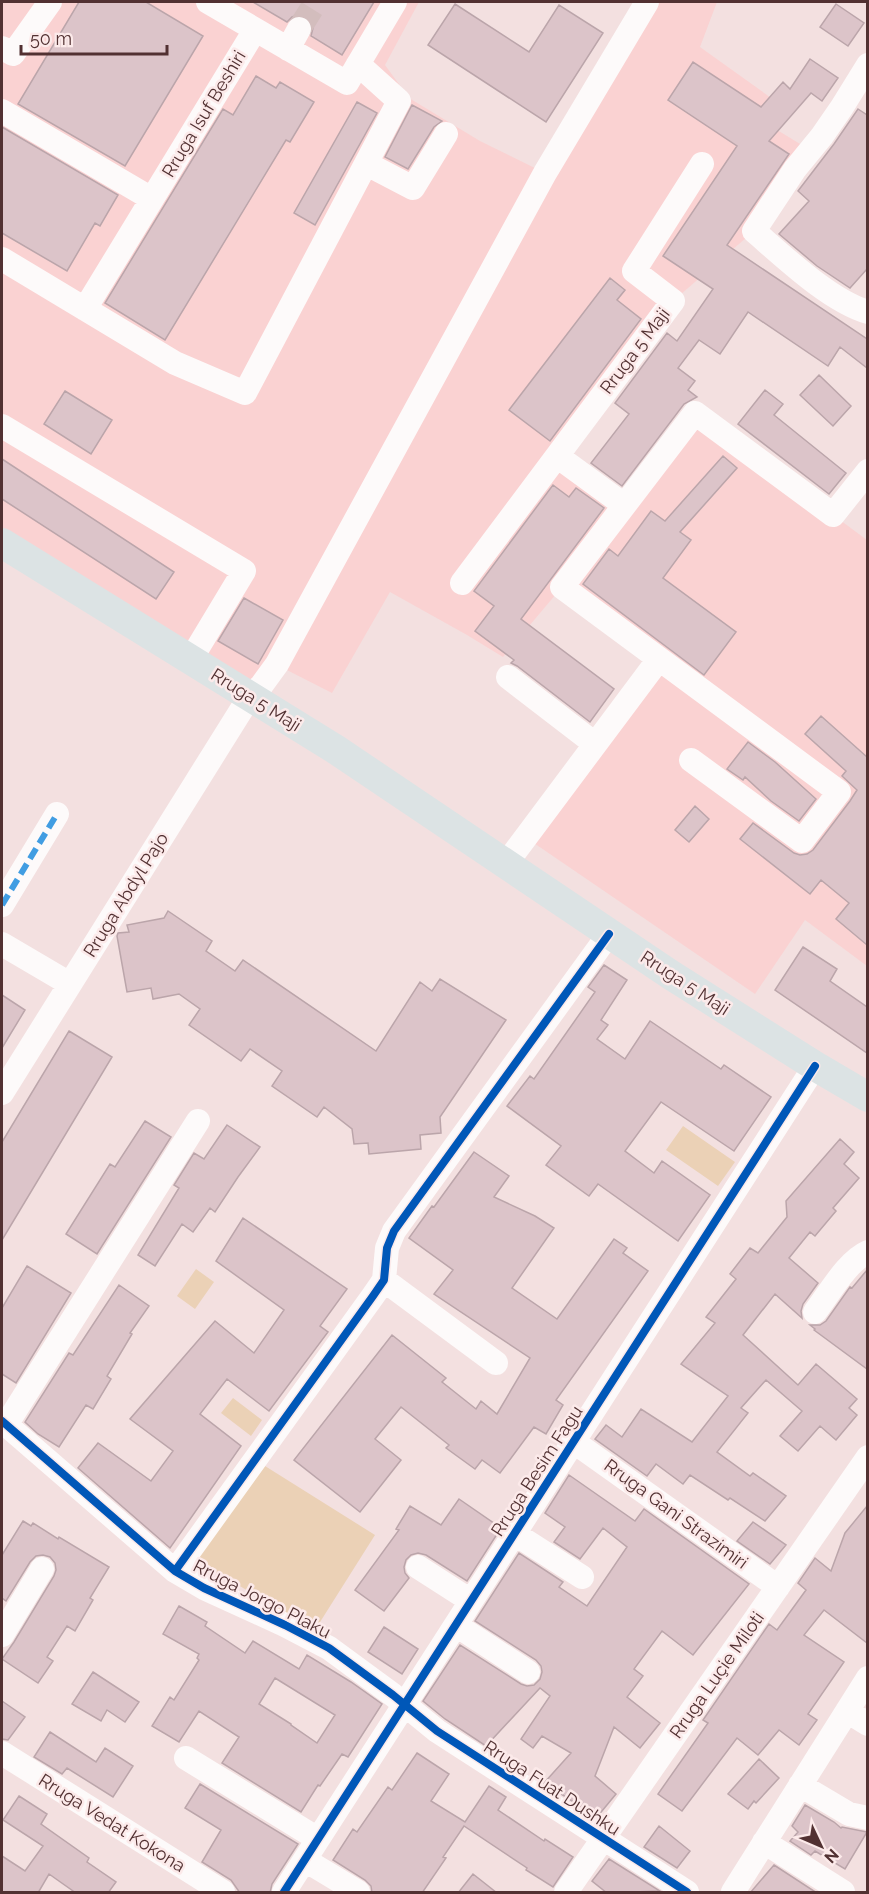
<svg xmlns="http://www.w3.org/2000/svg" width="869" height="1894" font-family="Raleway,sans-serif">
  <rect width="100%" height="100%" fill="#f3e0e0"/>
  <path fill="#fad2d2" d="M2,2H419L385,65L409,98L480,141L545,173L647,2H717L700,47L774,100L769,125L810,150L754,231L673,301L557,456L624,505L695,413L867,540V966L805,920L755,994L525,837L659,659L562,587L503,657L467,635L390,592L332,693L277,665L261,686L2,537Z"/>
  <path fill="#ebd1b6" d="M683,1126L735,1162L718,1186L666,1150Z
    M196,1269L214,1282L195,1309L177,1296Z
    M233,1398L262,1420L251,1436L221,1413Z
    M265,1466L375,1535L315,1630L195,1560Z"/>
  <path fill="#dcc4c9" stroke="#bba5aa" stroke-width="1.5" fill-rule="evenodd" d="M79,2H146L203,36L125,166L18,104Z
    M253,2H374L342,55L311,36L313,28L311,22L306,17L298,15L292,17L287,22Z
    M455,4L529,52L559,5L603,33L546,122L428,45Z
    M836,4L864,23L848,46L820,27Z
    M810,59L838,78L822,101L811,93L769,141L789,154L727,245L867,339V368L840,347L828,366L748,312L720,354L699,340L678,368L695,381L688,390L697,397L684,404L622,486L591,463L629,414L615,403L667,333L677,341L713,289L663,256L737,146L668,100L693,62L761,107L783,82L790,89Z
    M256,76L276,88L280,82L314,102L290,142L286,140L165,340L105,303L223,109L233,115Z
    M357,102L377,113L315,225L294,213Z
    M412,105L442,121L434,127L408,169L385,157Z
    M858,109L867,115V269L850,288L817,266L779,234L809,201L798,191L834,144Z
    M2,127L118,195L100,226L95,223L67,271L2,233Z
    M610,278L625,290L617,300L641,319L550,441L509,410Z
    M819,375L851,406L833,426L800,395Z
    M765,390L783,404L774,415L846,473L829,494L738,424Z
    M65,391L112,420L91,454L44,424Z
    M723,456L737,468L680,532L691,540L663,578L736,632L704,675L583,584L609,549L618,556L651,511L665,521Z
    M2,459L174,572L156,599L2,499Z
    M553,485L569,497L576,488L604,508L521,619L614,689L590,722L517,666L511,663L514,660L475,631L494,606L474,591Z
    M244,598L283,620L258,664L218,641Z
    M821,716L867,757V945L836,919L849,903L821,880L810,894L740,839L753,823L794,853L800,855L807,854L813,850L850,801L857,790L842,776L846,771L805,734Z
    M748,742L775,762L816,799L799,821L771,801L745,777L743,780L727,769Z
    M695,806L709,819L689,842L675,830Z
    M168,911L212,941L206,951L235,971L243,960L376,1051L420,982L432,991L440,979L506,1020L440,1117L441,1133L420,1135L421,1149L369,1154L368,1143L354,1144L352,1129L324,1107L317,1117L272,1086L282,1071L250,1049L241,1061L189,1025L200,1009L179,994L153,999L151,988L127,992L117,936L118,933L129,932L127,925L164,918Z
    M803,947L837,969L830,981L867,1007V1053L775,990Z
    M604,965L627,980L601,1020L608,1025L597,1039L625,1059L650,1021L721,1069L724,1065L771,1097L734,1151L661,1102L625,1151L654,1173L662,1161L710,1195L678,1241L598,1184L589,1196L546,1165L561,1146L507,1106L530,1076L534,1079L595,992L588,987Z
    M2,995L25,1010L2,1048Z
    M69,1031L112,1057L2,1240V1142Z
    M145,1121L171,1137L97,1254L66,1234L110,1164L115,1167Z
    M227,1125L260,1147L238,1177L215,1212L210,1208L193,1232L182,1224L155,1266L138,1255L179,1188L174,1185L194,1153L204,1159Z
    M840,1139L854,1152L844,1164L859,1178L833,1208L836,1211L815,1236L810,1232L789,1258L818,1283L803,1304L801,1311L802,1318L775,1294L743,1335L798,1385L816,1364L857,1399L849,1408L857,1415L836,1440L820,1426L798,1451L780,1436L802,1411L766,1380L741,1408L748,1413L717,1452L750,1476L753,1473L786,1496L765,1521L730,1498L728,1500L690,1475L683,1484L656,1464L647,1476L595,1439L606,1425L622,1437L641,1409L692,1442L728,1396L681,1364L715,1323L706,1317L736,1279L730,1274L750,1248L758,1253L787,1217L786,1201Z
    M474,1152L509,1176L494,1197L535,1216L554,1228L512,1288L557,1319L614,1239L627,1248L623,1253L648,1271L556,1400L563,1405L546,1434L534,1427L500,1473L482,1460L475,1469L446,1448L449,1445L401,1407L375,1439L401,1460L360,1512L294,1460L392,1335L446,1378L442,1382L476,1409L481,1401L497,1414L530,1358L434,1294L453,1270L409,1238L432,1206L434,1207Z
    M243,1218L347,1289L320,1326L328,1332L269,1411L227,1379L200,1414L241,1446L170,1548L78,1468L98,1443L151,1481L173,1451L130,1419L215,1321L254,1353L284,1310L216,1261Z
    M27,1266L71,1293L16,1383L2,1374V1308Z
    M867,1270V1369L814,1330L815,1329L810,1325H820L826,1321L850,1287L852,1288Z
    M119,1285L149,1306L130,1333L132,1334L107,1376L111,1379L93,1409L86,1405L59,1447L38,1434L25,1422L69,1353L73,1355Z
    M569,1475L635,1521L644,1509L749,1584L693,1655L662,1631L634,1669L643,1676L627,1697L660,1723L640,1748L614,1727L595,1776L616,1794L597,1817L544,1783L571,1753L542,1736L533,1748L521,1739L550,1696L540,1688L486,1746L445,1719L423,1701L460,1645L521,1684L527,1686L534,1685L540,1679L542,1672L541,1666L536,1660L475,1621L519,1553L563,1582L559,1587L587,1606L627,1547L603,1528L580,1559L554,1542L565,1527L545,1513Z
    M459,1499L501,1528L467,1581L426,1555L418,1553L411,1555L406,1560L404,1567L405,1573L409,1578L384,1611L355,1590L399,1530L396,1529L410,1506L441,1525Z
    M867,1506V1643L824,1610L804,1635L844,1662L808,1714L817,1720L799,1745L779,1730L758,1755L737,1738L682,1811L658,1794L708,1723L703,1720L769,1624L777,1630L806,1590L798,1583L815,1558L831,1571L845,1533Z
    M23,1521L31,1526L33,1523L58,1539L59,1537L109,1567L90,1598L93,1600L75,1631L67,1626L47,1657L53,1661L38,1683L2,1659L14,1642L54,1576L56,1570L55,1563L50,1557L43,1555L36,1556L30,1562L6,1601L2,1598V1555Z
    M753,1522L786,1545L770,1564L737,1541Z
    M179,1606L207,1622L205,1626L245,1653L253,1641L299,1669L307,1655L351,1682L382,1704L348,1757L342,1754L320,1786L318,1785L301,1812L222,1763L239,1737L199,1711L179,1742L152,1726L170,1697L174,1700L199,1660L197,1658L199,1654L163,1634ZM275,1678L335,1715L317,1743L291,1725V1724L259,1704Z
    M384,1627L418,1649L402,1674L368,1652Z
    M93,1672L139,1702L125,1722L107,1710L101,1721L72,1704Z
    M2,1701L25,1717L8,1740L2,1739Z
    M50,1732L96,1762L105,1748L133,1766L113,1797L67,1768L62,1774L34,1757Z
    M417,1753L449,1774L431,1801L465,1822L489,1786L506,1797L498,1810L544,1841L545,1839L573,1857L553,1887L526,1870L527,1868L464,1826L443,1857L446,1858L422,1893H372L371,1886L365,1880L333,1860L353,1829L357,1832L388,1787L392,1790Z
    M759,1759L779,1778L756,1803L754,1801L748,1809L728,1794Z
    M200,1784L298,1844L272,1884L270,1893H240L231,1880L202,1862L221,1830L185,1808Z
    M19,1796L47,1814L41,1824L89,1858L87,1862L116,1882L108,1893H76L49,1874L38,1893H2V1856L25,1871L43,1846L3,1820Z
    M805,1805L834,1822L841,1828L842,1827L867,1832L845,1869L815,1851L811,1855L790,1841L798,1832L792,1826Z
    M659,1826L690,1851L677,1868L644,1847Z
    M609,1859L660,1891L607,1893L592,1881Z
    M774,1865L817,1893H750Z
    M473,1874L497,1893H458Z"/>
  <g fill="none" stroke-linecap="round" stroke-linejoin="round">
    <path stroke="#d3bdbd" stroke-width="24" stroke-dasharray="24 12" stroke-linecap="butt" d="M299,29L316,2"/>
    <path stroke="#fdfafa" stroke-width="24" d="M208,2L347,83L395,2
      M2,48L13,54L50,2
      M288,49L299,29
      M868,65L842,107L822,136L795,169L754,231C784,257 830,301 868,312
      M2,111L152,199
      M367,164L413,188L446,134
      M2,259L175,363L245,393L399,101L358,64
      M85,309L255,30
      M2,426L244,571L191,659
      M557,456L624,505
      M462,583L673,301L634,271L702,164
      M508,677L595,744
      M691,760L802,841L839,792L562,587L695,413L833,515L868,471
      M505,865L659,659
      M2,905L57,814
      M2,944L70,984
      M2,1093L250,696L261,686L277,664L545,173L647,2
      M384,1280L496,1363
      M815,1312C829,1294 847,1261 868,1252
      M2,1421L175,1571L204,1588L285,1625L329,1648L393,1695L437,1731L687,1892
      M6,1425L198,1121
      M574,1442L778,1587
      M515,1534L582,1577
      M418,1567L471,1601
      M175,1571L373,1296L384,1280L387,1248L394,1231L609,934
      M456,1625L528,1672
      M2,1635L42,1569
      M847,1711L868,1724
      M2,1753L223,1892
      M186,1758L318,1839
      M800,1785L849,1814L868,1818
      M764,1842L843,1892
      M305,1860L358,1892
      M284,1892L815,1066
      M566,1892L868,1457
      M733,1892L868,1678"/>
    <path stroke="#dce3e4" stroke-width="30" d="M2,543L335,749L671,975L815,1066L868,1097"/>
    <path stroke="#419de2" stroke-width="6" stroke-dasharray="12 6" stroke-linecap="butt" d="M2,905L57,814"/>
    <defs>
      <path id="cycleway" d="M2,1421L175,1571L204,1588L285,1625L329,1648L393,1695L437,1731L687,1892
        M175,1571L373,1296L384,1280L387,1248L394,1231L609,934
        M284,1892L815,1066"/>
    </defs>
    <use href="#cycleway" stroke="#fceaea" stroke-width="11"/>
    <use href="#cycleway" stroke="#0057b8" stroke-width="8"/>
  </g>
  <g text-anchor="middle" stroke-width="5" stroke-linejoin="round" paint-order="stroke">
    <g font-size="18" fill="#523132" stroke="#fceaea">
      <text transform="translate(204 114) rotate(-59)" y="6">Rruga Isuf Beshiri</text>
      <text transform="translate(635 351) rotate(-53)" y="6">Rruga 5 Maji</text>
      <text transform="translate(256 700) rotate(32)" y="6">Rruga 5 Maji</text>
      <text transform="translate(126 895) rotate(-58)" y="6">Rruga Abdyl Pajo</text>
      <text transform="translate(685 983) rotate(33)" y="6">Rruga 5 Maji</text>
      <text transform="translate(537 1471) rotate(-57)" y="6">Rruga Besim Fagu</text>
      <text transform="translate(676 1514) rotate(36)" y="6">Rruga Gani Strazimiri</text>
      <text transform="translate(262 1599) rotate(27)" y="6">Rruga Jorgo Plaku</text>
      <text transform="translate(717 1675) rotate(-55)" y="6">Rruga Luçie Miloti</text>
      <text transform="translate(552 1788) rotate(33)" y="6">Rruga Fuat Dushku</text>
      <text transform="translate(112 1823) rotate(32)" y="6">Rruga Vedat Kokona</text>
    </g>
  </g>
  <rect width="869" height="1894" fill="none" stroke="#523132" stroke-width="6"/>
  <g transform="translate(821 1846) rotate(134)" stroke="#fceaea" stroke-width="4.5" paint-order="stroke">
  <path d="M0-4.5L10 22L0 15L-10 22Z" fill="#523132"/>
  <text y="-9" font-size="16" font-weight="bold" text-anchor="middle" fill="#523132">N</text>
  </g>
  <path d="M21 45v9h146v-9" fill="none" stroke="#523132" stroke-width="3"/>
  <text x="30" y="45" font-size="18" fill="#523132" stroke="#fceaea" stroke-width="4.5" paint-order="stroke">50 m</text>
</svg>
